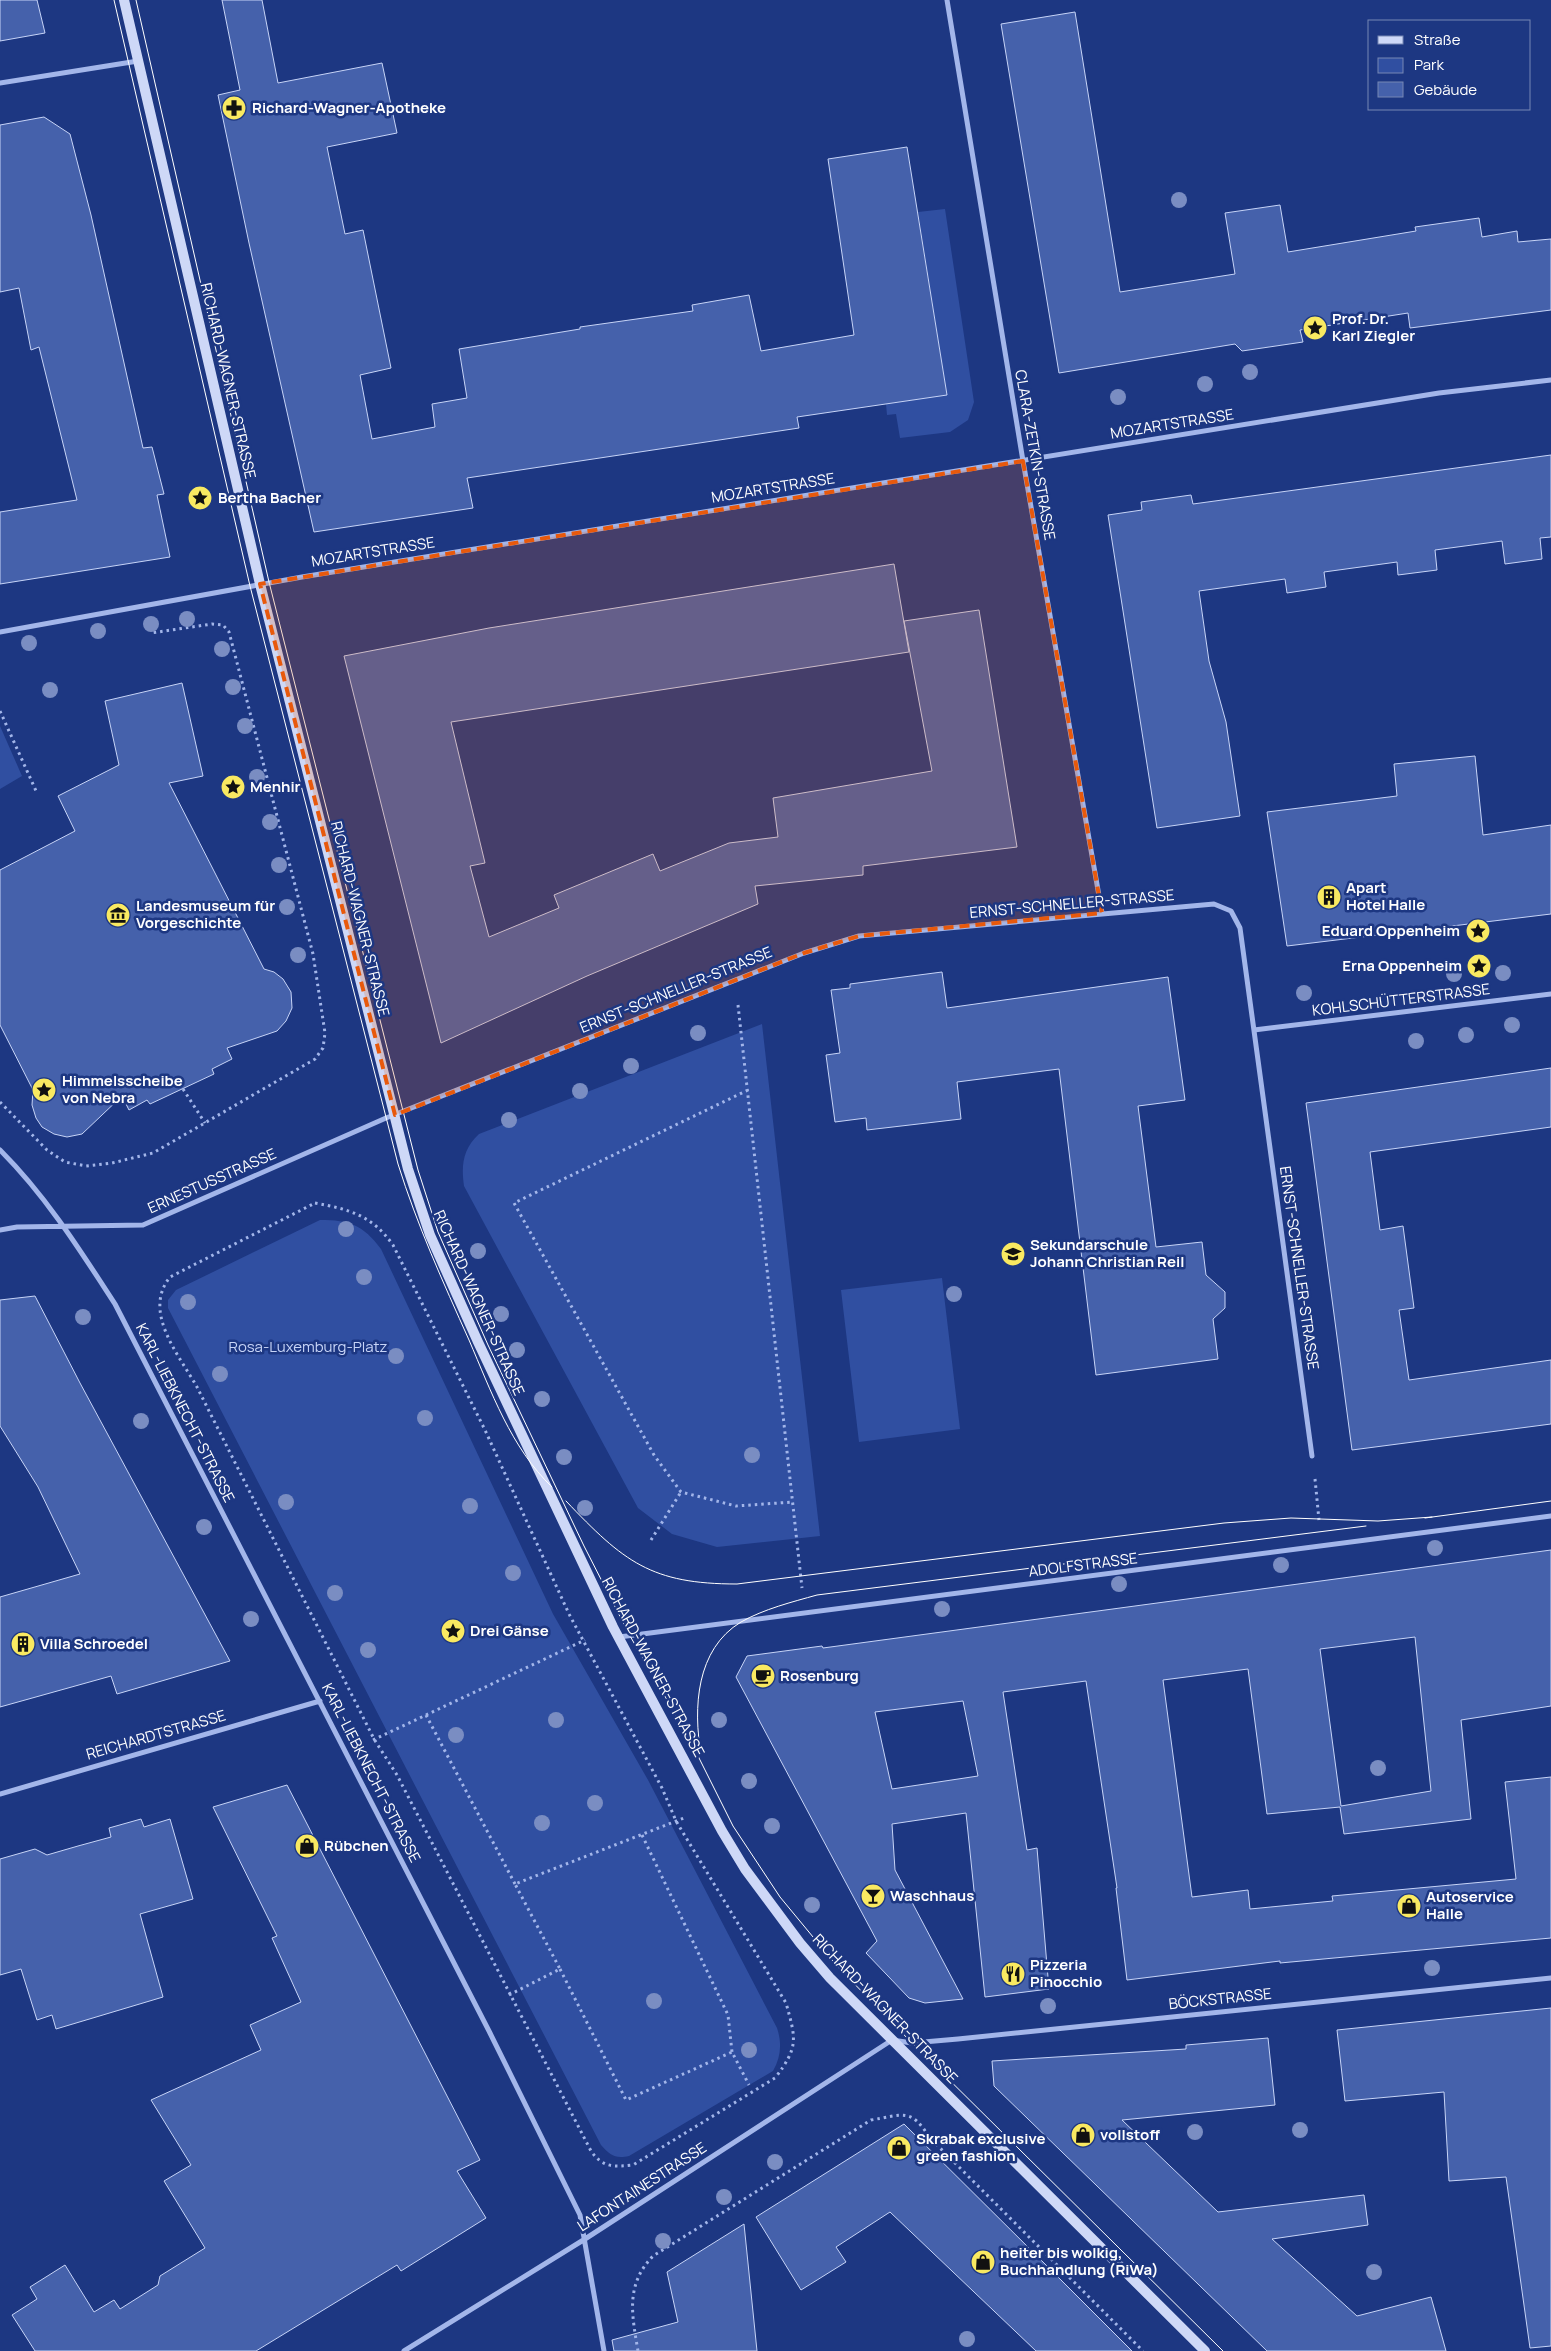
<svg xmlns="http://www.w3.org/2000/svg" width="1551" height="2351" font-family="Manrope,sans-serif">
  <rect width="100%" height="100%" fill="#1d3782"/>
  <path fill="#304fa1" d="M945,209L974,402L968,420L950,432L900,438L896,414L887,415L886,404L947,395L918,212Z
    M0,726L22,776L0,789Z
    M762,1024L820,1536L717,1547L672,1534L638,1508L464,1186C461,1165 463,1149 479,1134Z
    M320,1220C350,1220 363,1225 381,1249L553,1614L648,1780L777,2028C782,2043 781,2057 773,2071L629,2156C615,2159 610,2155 601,2145L168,1308V1300L176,1290Z
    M942,1278L960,1429L859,1442L841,1290Z"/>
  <path fill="#4561ab" stroke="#c7d4f7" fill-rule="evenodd" d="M0,0H37L45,33L0,41Z
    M222,0H262L278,83L382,63L397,133L327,147L345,234L363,230L391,368L360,375L372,439L435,427L432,404L467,398L459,349L580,329V327L693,311L692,305L749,295L761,351L854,335L828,159L907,147L947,395L797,417L799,428L467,478L473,508L314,532L249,243L218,95L240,90Z
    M1075,12L1120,292L1235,274L1225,213L1280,205L1288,252L1416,231L1415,227L1479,218L1482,237L1517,231L1518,242L1551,239V310L1410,328L1408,313L1300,330L1303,342L1242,351L1235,344L1059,373L1001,24Z
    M44,117L70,134L91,215L143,448L152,447L164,494L157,495L170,557L0,584V512L77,500L39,347L31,350L19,288L0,292V125Z
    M1551,455V537L1540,538L1542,559L1505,564L1502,541L1435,550L1437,570L1398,575L1397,562L1324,572L1326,587L1287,593L1285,579L1199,591L1209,661L1226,722L1240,816L1157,828L1108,515L1142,510L1141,502L1191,495L1193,504Z
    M894,564L909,652L451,722L485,863L470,866L489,937L559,908L554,895L653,854L660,871L729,843L778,837L773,798L932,771L904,621L979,610L1017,847L863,866V875L755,886L758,904L587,976L441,1043L344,656L489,628Z
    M182,683L203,776L169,783L264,969L274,972L283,979L291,992L292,1008L286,1021L277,1031L227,1048L232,1059L212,1069L214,1074L150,1104L147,1100L129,1110L122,1096L82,1134L67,1137L54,1134L42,1127L36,1118L32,1105L33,1090L0,1025V870L75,831L58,796L119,765L105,701Z
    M1475,756L1483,835L1551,825V914L1287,946L1267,812L1397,796L1394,764Z
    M942,972L947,1008L1168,977L1185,1100L1138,1106L1156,1247L1202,1242L1206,1275L1225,1292V1308L1213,1319L1218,1359L1096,1375L1059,1069L957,1082L961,1119L867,1130L866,1118L835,1122L826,1055L840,1053L831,990L850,988V984Z
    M1551,1068V1127L1370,1152L1380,1230L1403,1226L1414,1308L1399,1310L1409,1380L1551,1360V1424L1352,1450L1306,1103Z
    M35,1296L80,1383L230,1661L117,1694L111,1676L0,1707V1597L80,1574L38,1487L0,1426V1300Z
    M1551,1550V1706L1461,1720L1471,1819L1344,1834L1340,1807L1267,1814L1248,1669L1163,1680L1192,1897L1248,1890L1250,1909L1333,1901L1332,1896L1516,1879L1505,1782L1551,1777V1938L1280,1963V1961L1127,1980L1116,1888H1117L1086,1681L1003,1692L1027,1850L1037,1848L1049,1989L985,1997L966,1813L892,1824L895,1870L963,1999L925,2003L909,1998L866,1953L877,1941L736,1677L747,1656L822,1646L823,1648ZM1415,1637L1431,1791L1341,1806L1320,1649ZM963,1701L978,1776L892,1789L875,1712Z
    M287,1785L480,2160L457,2171L486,2218L401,2271L397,2265L256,2351H35L12,2315L37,2299L30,2287L65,2265L94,2312L114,2300L120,2309L158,2285L160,2276L205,2248L164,2181L191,2165L151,2100L261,2050L250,2025L301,2002L272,1938L277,1936L213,1807Z
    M141,1819L144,1827L170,1819L193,1899L140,1914L163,1997L56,2029L52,2015L37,2020L21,1969L0,1975V1859L35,1849L47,1855L78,1846L111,1837L109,1828Z
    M1551,2008V2346L1530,2348L1506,2177L1449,2181L1444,2092L1345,2101L1337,2030Z
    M1268,2038L1275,2105L1122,2120L1218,2212L1364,2195L1368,2225L1272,2239L1357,2316L1431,2297L1446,2351H1267L994,2086L992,2061L1186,2049V2045Z
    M904,2124L1040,2259L1132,2351H1036L890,2212L836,2247L846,2262L801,2290L756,2217Z
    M744,2224L757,2351H614L612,2340L678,2322L667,2272Z"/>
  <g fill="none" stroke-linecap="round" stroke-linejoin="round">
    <path stroke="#a3b6ea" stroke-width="3" stroke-dasharray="2.5 4" stroke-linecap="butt" d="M0,711L37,793
      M738,1005L802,1588
      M183,1089L205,1123
      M748,1090L514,1203L654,1455L681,1492L736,1506L793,1502
      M0,1102L47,1150L65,1162L86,1166L112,1163L153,1153L315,1059L323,1048L325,1033L313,954L229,632L223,625L212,624L151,633
      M315,1203C348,1209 372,1215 393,1245L485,1430L569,1614L662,1788L676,1821L786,2003C796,2039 799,2047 775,2078L633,2165C614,2167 603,2168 591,2151L444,1866L397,1775L374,1739L197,1387C179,1355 142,1312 170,1277Z
      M1315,1479L1319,1520
      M651,1540L681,1492
      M426,1715L515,1884
      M373,1740L585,1640
      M642,1835L728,2015L732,2052
      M560,1969L626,2100L732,2052L749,2085
      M509,1995L560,1969L515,1884L684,1818
      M638,2351C632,2315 625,2285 653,2256L871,2120C902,2115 911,2107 929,2137L1143,2351"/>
    <path stroke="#a3b6ea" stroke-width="5" d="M947,0L1023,461L1102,913
      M0,83L138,61
      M0,632L302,577L1439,393L1551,380
      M1254,1030L1551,994
      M0,1150C46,1196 80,1250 115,1304L490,2033L580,2215L604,2351
      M0,1230L17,1227L143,1225L386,1118L804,953L859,936L1214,904L1231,911L1240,928L1312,1456
      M619,1637L1551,1516
      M0,1794L320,1701
      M404,2351L585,2239L892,2040L912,2043L958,2039L1551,1978"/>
    <path stroke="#ced8f7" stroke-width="10" d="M124,0L260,584L408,1169L430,1235L478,1342L613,1627L722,1831L745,1869L800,1943L830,1978L1205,2351"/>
    <path stroke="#fff" stroke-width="1" d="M114,0L250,586L398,1164C417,1225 443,1282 469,1340C491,1391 511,1448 552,1487
      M136,0L269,582L418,1170L438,1232L488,1345L584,1546L630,1636L688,1736L733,1826L780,1897L837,1966L912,2043L1223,2351
      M566,1501C624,1562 651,1584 737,1584L1224,1523L1291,1518L1378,1521L1432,1517
      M1425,1518L1551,1501
      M701,1754C693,1708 696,1649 741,1622C764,1609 792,1602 817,1595L1366,1526"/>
  </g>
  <g fill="#7a8dc2">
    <circle cx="1179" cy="200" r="8"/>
    <circle cx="1250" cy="372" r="8"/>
    <circle cx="1205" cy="384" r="8"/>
    <circle cx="1118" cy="397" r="8"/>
    <circle cx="187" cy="619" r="8"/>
    <circle cx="151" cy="624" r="8"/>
    <circle cx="98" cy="631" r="8"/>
    <circle cx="29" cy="643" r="8"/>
    <circle cx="222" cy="649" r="8"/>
    <circle cx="233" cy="687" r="8"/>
    <circle cx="50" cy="690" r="8"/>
    <circle cx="245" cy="726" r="8"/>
    <circle cx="257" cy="777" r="8"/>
    <circle cx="270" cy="822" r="8"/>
    <circle cx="279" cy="865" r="8"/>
    <circle cx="287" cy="907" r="8"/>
    <circle cx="298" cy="955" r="8"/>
    <circle cx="1503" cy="973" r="8"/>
    <circle cx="1454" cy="974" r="8"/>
    <circle cx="1304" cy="993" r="8"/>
    <circle cx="1512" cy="1025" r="8"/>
    <circle cx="698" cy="1033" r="8"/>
    <circle cx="1466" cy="1035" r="8"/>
    <circle cx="1416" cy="1041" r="8"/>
    <circle cx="631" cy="1066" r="8"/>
    <circle cx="580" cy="1091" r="8"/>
    <circle cx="509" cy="1120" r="8"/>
    <circle cx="346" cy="1229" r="8"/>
    <circle cx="478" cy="1251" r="8"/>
    <circle cx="364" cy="1277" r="8"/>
    <circle cx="954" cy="1294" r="8"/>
    <circle cx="188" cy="1302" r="8"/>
    <circle cx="501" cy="1314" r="8"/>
    <circle cx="83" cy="1317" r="8"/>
    <circle cx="517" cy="1350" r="8"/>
    <circle cx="396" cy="1356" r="8"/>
    <circle cx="220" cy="1374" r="8"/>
    <circle cx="542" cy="1399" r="8"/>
    <circle cx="425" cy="1418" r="8"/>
    <circle cx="141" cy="1421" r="8"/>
    <circle cx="752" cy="1455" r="8"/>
    <circle cx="564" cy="1457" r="8"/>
    <circle cx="286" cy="1502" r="8"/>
    <circle cx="470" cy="1506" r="8"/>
    <circle cx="585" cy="1508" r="8"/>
    <circle cx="204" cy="1527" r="8"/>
    <circle cx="1435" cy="1548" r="8"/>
    <circle cx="1281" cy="1565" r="8"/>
    <circle cx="513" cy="1573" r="8"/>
    <circle cx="1119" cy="1584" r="8"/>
    <circle cx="335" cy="1593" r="8"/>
    <circle cx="942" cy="1609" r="8"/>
    <circle cx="251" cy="1619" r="8"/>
    <circle cx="368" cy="1650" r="8"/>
    <circle cx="556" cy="1720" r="8"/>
    <circle cx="719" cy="1720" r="8"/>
    <circle cx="456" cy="1735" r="8"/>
    <circle cx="1378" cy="1768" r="8"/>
    <circle cx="749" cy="1781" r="8"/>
    <circle cx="595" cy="1803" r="8"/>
    <circle cx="542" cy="1823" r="8"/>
    <circle cx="772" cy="1826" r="8"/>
    <circle cx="812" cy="1905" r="8"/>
    <circle cx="1432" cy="1968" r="8"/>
    <circle cx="654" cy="2001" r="8"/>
    <circle cx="1048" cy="2006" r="8"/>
    <circle cx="749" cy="2050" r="8"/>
    <circle cx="1300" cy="2130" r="8"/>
    <circle cx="1195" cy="2132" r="8"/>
    <circle cx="775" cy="2162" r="8"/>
    <circle cx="724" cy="2197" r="8"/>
    <circle cx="663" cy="2241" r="8"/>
    <circle cx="1374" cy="2272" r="8"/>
    <circle cx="967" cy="2339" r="8"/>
  </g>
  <path fill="#e8590c" fill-opacity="0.2" stroke="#e8590c" stroke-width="4" stroke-dasharray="10 6" stroke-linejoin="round" d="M1023,461L1102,913L859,936L804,953L395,1115L260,584Z"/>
  <defs>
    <symbol id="pharmacy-disc" viewBox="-11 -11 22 22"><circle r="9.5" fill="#f9e961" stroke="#1d3782"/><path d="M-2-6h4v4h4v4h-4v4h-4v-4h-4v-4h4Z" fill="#111"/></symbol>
    <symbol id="sight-disc" viewBox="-11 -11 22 22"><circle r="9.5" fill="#f9e961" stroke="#1d3782"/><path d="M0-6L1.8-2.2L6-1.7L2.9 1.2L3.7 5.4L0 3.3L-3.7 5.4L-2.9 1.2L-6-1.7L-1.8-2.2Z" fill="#111"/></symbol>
    <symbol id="building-disc" viewBox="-11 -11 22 22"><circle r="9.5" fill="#f9e961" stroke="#1d3782"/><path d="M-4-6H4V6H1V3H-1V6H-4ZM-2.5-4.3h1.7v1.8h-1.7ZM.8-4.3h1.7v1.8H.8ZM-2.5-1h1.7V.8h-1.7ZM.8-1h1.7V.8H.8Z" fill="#111"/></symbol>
    <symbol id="museum-disc" viewBox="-11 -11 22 22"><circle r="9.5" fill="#f9e961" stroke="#1d3782"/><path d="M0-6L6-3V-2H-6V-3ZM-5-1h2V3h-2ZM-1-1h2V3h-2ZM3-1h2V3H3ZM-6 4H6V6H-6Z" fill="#111"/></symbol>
    <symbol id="school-disc" viewBox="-11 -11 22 22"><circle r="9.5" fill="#f9e961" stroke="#1d3782"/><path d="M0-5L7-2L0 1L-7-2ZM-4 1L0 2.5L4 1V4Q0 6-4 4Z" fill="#111"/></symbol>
    <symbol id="cafe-disc" viewBox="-11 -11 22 22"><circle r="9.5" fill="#f9e961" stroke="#1d3782"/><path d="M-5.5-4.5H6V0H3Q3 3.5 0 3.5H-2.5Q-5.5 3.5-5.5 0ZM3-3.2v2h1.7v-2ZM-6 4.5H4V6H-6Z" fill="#111"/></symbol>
    <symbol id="shop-disc" viewBox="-11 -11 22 22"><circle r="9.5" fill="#f9e961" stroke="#1d3782"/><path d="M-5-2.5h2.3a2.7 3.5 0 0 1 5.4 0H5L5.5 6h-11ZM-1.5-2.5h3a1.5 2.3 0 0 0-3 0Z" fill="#111"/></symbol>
    <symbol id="bar-disc" viewBox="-11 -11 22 22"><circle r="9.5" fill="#f9e961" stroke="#1d3782"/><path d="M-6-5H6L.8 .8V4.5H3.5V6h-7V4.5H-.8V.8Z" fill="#111"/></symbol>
    <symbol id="restaurant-disc" viewBox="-11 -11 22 22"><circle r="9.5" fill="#f9e961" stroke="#1d3782"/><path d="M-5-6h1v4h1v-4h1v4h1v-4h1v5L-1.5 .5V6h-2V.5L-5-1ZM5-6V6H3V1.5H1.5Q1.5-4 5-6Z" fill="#111"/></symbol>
  </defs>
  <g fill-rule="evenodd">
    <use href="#pharmacy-disc" x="220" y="94" width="28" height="28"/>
    <use href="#sight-disc" x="1301" y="314" width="28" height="28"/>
    <use href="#sight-disc" x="186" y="484" width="28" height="28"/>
    <use href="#sight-disc" x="219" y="773" width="28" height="28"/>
    <use href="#building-disc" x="1315" y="883" width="28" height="28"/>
    <use href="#museum-disc" x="104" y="901" width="28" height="28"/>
    <use href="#sight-disc" x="1464" y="917" width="28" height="28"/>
    <use href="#sight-disc" x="1465" y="952" width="28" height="28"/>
    <use href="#sight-disc" x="30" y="1076" width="28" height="28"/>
    <use href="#school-disc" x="999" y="1240" width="28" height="28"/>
    <use href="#sight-disc" x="439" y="1617" width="28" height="28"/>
    <use href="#building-disc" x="9" y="1630" width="28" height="28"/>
    <use href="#cafe-disc" x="749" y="1662" width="28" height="28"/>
    <use href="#shop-disc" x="293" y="1832" width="28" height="28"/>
    <use href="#bar-disc" x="859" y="1882" width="28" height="28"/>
    <use href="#shop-disc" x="1395" y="1892" width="28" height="28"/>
    <use href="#restaurant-disc" x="999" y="1960" width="28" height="28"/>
    <use href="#shop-disc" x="1069" y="2121" width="28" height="28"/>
    <use href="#shop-disc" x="885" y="2134" width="28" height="28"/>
    <use href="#shop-disc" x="969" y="2248" width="28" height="28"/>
  </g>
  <g text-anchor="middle" stroke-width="5" stroke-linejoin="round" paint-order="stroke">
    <g font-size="15" font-weight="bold" fill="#fff" stroke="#1d3782" text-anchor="start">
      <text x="252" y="113">Richard-Wagner-Apotheke</text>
      <text x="1332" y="324">Prof. Dr.<tspan x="1332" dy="17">Karl Ziegler</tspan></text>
      <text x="218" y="503">Bertha Bacher</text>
      <text x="250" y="792">Menhir</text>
      <text x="1346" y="893">Apart<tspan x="1346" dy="17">Hotel Halle</tspan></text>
      <text x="136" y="911">Landesmuseum für<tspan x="136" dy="17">Vorgeschichte</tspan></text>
      <text x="1460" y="936" text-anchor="end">Eduard Oppenheim</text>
      <text x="1462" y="971" text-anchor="end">Erna Oppenheim</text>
      <text x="62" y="1086">Himmelsscheibe<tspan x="62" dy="17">von Nebra</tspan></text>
      <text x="1030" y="1250">Sekundarschule<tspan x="1030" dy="17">Johann Christian Reil</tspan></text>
      <text x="470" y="1636">Drei Gänse</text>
      <text x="40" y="1649">Villa Schroedel</text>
      <text x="780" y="1681">Rosenburg</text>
      <text x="324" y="1851">Rübchen</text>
      <text x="890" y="1901">Waschhaus</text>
      <text x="1426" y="1902">Autoservice<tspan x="1426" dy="17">Halle</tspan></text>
      <text x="1030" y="1970">Pizzeria<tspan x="1030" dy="17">Pinocchio</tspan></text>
      <text x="1100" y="2140">vollstoff</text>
      <text x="916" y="2144">Skrabak exclusive<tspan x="916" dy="17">green fashion</tspan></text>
      <text x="1000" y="2258">heiter bis wolkig,<tspan x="1000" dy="17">Buchhandlung (RiWa)</tspan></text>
    </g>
    <g font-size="15" fill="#fff" stroke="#1d3782">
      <text transform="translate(228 381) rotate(77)" y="5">RICHARD-WAGNER-STRASSE</text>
      <text transform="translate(1172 424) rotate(-9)" y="5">MOZARTSTRASSE</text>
      <text transform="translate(1035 455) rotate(80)" y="5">CLARA-ZETKIN-STRASSE</text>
      <text transform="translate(773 488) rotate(-9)" y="5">MOZARTSTRASSE</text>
      <text transform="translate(373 552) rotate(-9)" y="5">MOZARTSTRASSE</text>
      <text transform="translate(1072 904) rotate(-5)" y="5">ERNST-SCHNELLER-STRASSE</text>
      <text transform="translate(360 919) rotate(76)" y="5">RICHARD-WAGNER-STRASSE</text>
      <text transform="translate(676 990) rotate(-22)" y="5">ERNST-SCHNELLER-STRASSE</text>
      <text transform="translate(1401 1000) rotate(-7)" y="5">KOHLSCHÜTTERSTRASSE</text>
      <text transform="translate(212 1181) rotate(-24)" y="5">ERNESTUSSTRASSE</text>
      <text transform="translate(1299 1268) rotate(82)" y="5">ERNST-SCHNELLER-STRASSE</text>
      <text transform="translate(479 1303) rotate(66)" y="5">RICHARD-WAGNER-STRASSE</text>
      <text transform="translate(185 1413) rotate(63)" y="5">KARL-LIEBKNECHT-STRASSE</text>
      <text transform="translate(1083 1565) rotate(-7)" y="5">ADOLFSTRASSE</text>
      <text transform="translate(653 1667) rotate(62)" y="5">RICHARD-WAGNER-STRASSE</text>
      <text transform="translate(156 1735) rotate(-16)" y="5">REICHARDTSTRASSE</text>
      <text transform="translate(371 1773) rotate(63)" y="5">KARL-LIEBKNECHT-STRASSE</text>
      <text transform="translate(1220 1999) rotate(-6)" y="5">BÖCKSTRASSE</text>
      <text transform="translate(885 2009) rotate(46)" y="5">RICHARD-WAGNER-STRASSE</text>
      <text transform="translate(642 2187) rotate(-33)" y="5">LAFONTAINESTRASSE</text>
    </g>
    <g font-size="15" fill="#c7d4f7" stroke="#1d3782">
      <text x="308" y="1352">Rosa-Luxemburg-Platz</text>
    </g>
  </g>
  <rect x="1368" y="20" width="162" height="90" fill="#1d3782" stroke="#7787b4"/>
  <rect x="1378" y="36" width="25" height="8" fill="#ced8f7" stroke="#7787b4"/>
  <text x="1414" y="45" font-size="15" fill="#ffffff">Straße</text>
  <rect x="1378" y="58" width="25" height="15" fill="#304fa1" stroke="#7787b4"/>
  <text x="1414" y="70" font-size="15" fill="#ffffff">Park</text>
  <rect x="1378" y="82" width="25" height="15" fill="#4561ab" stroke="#7787b4"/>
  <text x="1414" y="95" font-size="15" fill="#ffffff">Gebäude</text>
</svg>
